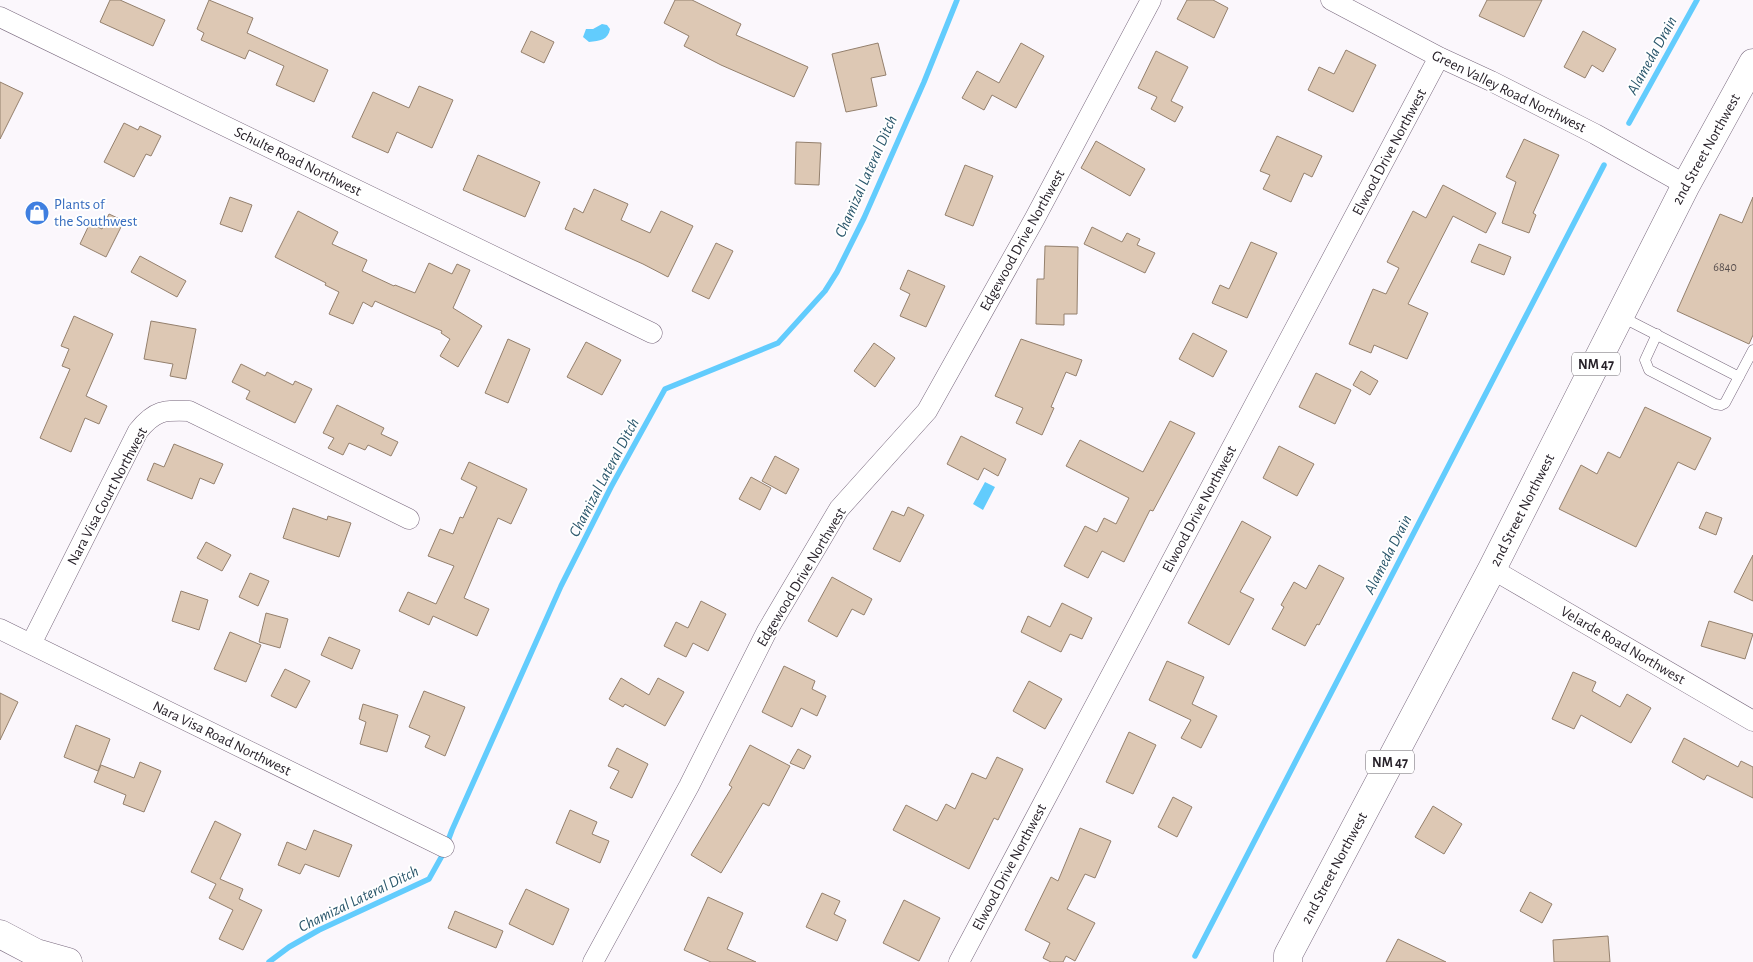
<svg xmlns="http://www.w3.org/2000/svg" width="1753" height="962" font-family="'Alegreya Sans',sans-serif">
  <rect width="100%" height="100%" fill="#fbf7fc"/>
  <path fill="#62ccfd" d="M602,24L607,25L610,29C608,40 600,41 589,42L583,37L586,29H593Z
    M985,482L995,487L983,510L973,504Z"/>
  <g fill="none" stroke-linecap="round" stroke-linejoin="round">
    <path stroke="#62ccfd" stroke-width="5.5" d="M1629,123L1697,0
      M1195,956L1604,165
      M269,962L289,947L319,930L429,879L443,854L452,830L561,586L611,487L665,389L778,343L825,291L837,272L864,218L924,82L957,0"/>
  </g>
  <path fill="#ddc8b4" stroke="#94806d" d="M110,0H120L165,20L153,46L100,22Z
    M209,0L253,18L247,33L328,70L314,102L276,85L284,66L249,50L245,59L201,40L204,33L197,29Z
    M675,0H692L741,24L736,35L808,67L794,97L721,65L684,46L689,36L664,23Z
    M1187,0H1213L1228,8L1214,38L1177,19Z
    M1487,0H1542L1524,37L1479,16Z
    M531,31L554,42L544,63L521,52Z
    M1583,31L1616,49L1603,72L1592,65L1585,78L1564,67Z
    M878,43L886,75L871,78L877,106L846,112L832,54Z
    M1021,43L1044,56L1016,108L992,95L984,110L962,98L977,71L999,83Z
    M1346,50L1376,65L1353,112L1308,90L1319,67L1334,74Z
    M1156,51L1188,67L1171,101L1183,107L1175,122L1151,109L1157,97L1138,88Z
    M0,82L23,93L0,139Z
    M419,86L453,100L432,148L397,132L388,153L352,137L373,92L409,108Z
    M124,123L138,130L140,126L161,136L151,156L146,154L134,177L104,162Z
    M1277,136L1322,156L1312,177L1304,173L1291,202L1263,189L1270,175L1260,171Z
    M1524,139L1559,155L1533,213L1536,215L1529,233L1502,223L1516,182L1506,177Z
    M1096,141L1145,169L1130,196L1081,168Z
    M796,142L821,143L819,185L795,184Z
    M478,155L540,182L525,217L463,190Z
    M965,165L993,176L973,226L945,215Z
    M1443,185L1496,213L1486,233L1453,216L1408,304L1428,313L1407,359L1374,345L1371,353L1349,344L1373,289L1386,294L1399,268L1387,262L1413,211L1426,218Z
    M594,189L628,204L621,220L650,233L661,211L693,226L668,277L643,264L565,229L574,208L583,213Z
    M230,197L252,205L242,232L220,224Z
    M1753,197V335L1749,344L1677,311L1720,214L1742,223Z
    M298,211L338,232L332,244L367,260L362,271L394,286L395,285L415,293L429,263L452,274L457,264L470,270L453,308L482,326L458,367L440,356L450,339L441,333L442,331L375,301L372,307L363,302L353,324L329,314L339,292L325,285L326,283L275,257Z
    M109,214L124,221L106,257L80,244L90,223L102,229Z
    M1092,227L1122,242L1127,233L1140,239L1137,245L1155,253L1145,273L1084,244Z
    M1251,242L1277,253L1247,318L1212,303L1220,285L1229,289Z
    M716,243L733,251L709,299L692,291Z
    M1479,244L1511,257L1504,275L1471,262Z
    M1045,246L1078,247L1077,314H1064V325L1036,324L1037,279H1044Z
    M140,256L186,281L177,297L131,272Z
    M908,270L945,286L926,327L900,316L910,294L900,289Z
    M74,316L113,334L86,396L107,406L99,424L85,418L71,452L40,438L70,369L62,366L69,349L61,346Z
    M151,321L196,329L186,379L170,376L173,364L144,359Z
    M1193,333L1227,351L1213,377L1179,359Z
    M508,339L530,349L508,403L485,393Z
    M1021,339L1082,360L1076,376L1066,372L1051,407L1054,408L1042,435L1016,423L1023,408L995,396Z
    M586,342L621,360L602,395L567,377Z
    M874,343L895,358L875,387L854,371Z
    M241,364L265,376L267,372L293,385L295,381L312,389L295,423L246,399L250,391L232,382Z
    M1361,371L1378,381L1370,395L1353,385Z
    M1316,373L1351,390L1335,424L1299,407Z
    M337,405L384,428L381,434L398,442L391,456L368,445L365,450L349,443L343,455L328,448L334,438L323,433Z
    M1645,407L1711,438L1695,470L1678,462L1636,547L1559,509L1581,465L1597,474L1608,452L1620,458Z
    M1170,421L1195,433L1153,511L1150,510L1124,562L1102,551L1088,578L1064,566L1085,526L1097,532L1104,518L1116,524L1129,498L1066,466L1080,440L1143,472Z
    M961,436L1006,459L998,476L984,468L978,480L947,464Z
    M174,444L223,464L214,484L200,478L192,499L147,480L154,463L164,467Z
    M1279,446L1314,464L1297,496L1263,478Z
    M775,456L799,469L786,494L762,481Z
    M469,462L527,489L511,524L498,518L464,598L489,609L477,636L433,616L429,625L399,611L408,592L436,604L454,566L428,556L440,529L453,534L460,517L463,518L477,487L461,479Z
    M751,477L771,488L760,510L739,499Z
    M908,507L924,515L900,562L873,549L892,511L904,516Z
    M293,508L327,520L328,516L351,523L339,557L283,538Z
    M1706,512L1722,518L1716,535L1699,528Z
    M1242,521L1271,537L1240,592L1254,599L1229,645L1188,623Z
    M206,542L231,555L222,571L197,558Z
    M1753,555V601L1734,592Z
    M1319,565L1344,578L1319,625L1317,624L1305,646L1272,629L1284,607L1281,605L1294,582L1306,589Z
    M250,573L269,581L258,606L239,597Z
    M832,577L872,599L864,615L852,609L837,637L808,621Z
    M181,591L208,600L199,630L172,621Z
    M701,601L726,614L708,651L693,643L686,657L664,646L676,622L688,628Z
    M1062,603L1092,618L1082,639L1070,634L1061,652L1021,632L1028,616L1050,627Z
    M266,613L288,619L280,648L259,642Z
    M1709,621L1753,634L1745,659L1701,646Z
    M230,632L261,645L246,682L214,669Z
    M329,637L360,650L352,669L321,655Z
    M1167,661L1204,677L1192,704L1217,716L1201,748L1181,738L1191,720L1149,700Z
    M784,666L815,681L812,689L826,696L817,716L801,708L792,727L762,712Z
    M285,669L310,681L296,708L271,696Z
    M1573,672L1596,682L1592,691L1620,707L1627,694L1651,708L1631,743L1581,715L1574,729L1552,719Z
    M621,678L649,695L658,678L684,692L665,726L625,704L623,707L609,699Z
    M1029,681L1062,699L1045,729L1013,711Z
    M424,691L465,707L445,756L425,747L430,736L409,727Z
    M0,693L18,702L0,740Z
    M363,704L398,715L387,752L360,744L366,722L359,719Z
    M76,725L110,739L98,771L64,757Z
    M1129,732L1156,745L1133,794L1106,782Z
    M1684,738L1738,767L1741,761L1753,767V798L1707,775L1704,780L1672,762Z
    M750,745L790,766L769,806L763,803L721,873L691,855L732,787L729,785Z
    M617,748L648,764L632,798L610,788L619,771L608,766Z
    M798,749L811,756L804,769L790,763Z
    M997,757L1023,769L998,820L994,818L969,869L893,830L906,805L937,821L946,804L955,809L972,773L986,779Z
    M140,762L161,771L144,812L123,804L126,795L94,782L101,765L134,778Z
    M1173,797L1192,807L1177,837L1158,827Z
    M1433,806L1462,824L1444,854L1415,837Z
    M570,810L597,822L592,834L609,841L600,863L556,843Z
    M215,821L241,834L220,879L243,889L239,899L262,910L243,950L219,939L233,910L209,898L216,884L191,872Z
    M1080,828L1111,841L1095,878L1085,874L1067,909L1095,923L1075,961L1066,956L1063,962H1051L1043,958L1050,943L1025,930L1051,877L1058,881Z
    M314,830L352,845L339,877L305,864L300,874L278,865L287,842L306,850Z
    M526,889L569,909L553,945L509,924Z
    M1530,892L1552,904L1542,923L1520,911Z
    M822,893L840,901L834,914L846,920L837,941L806,927Z
    M708,897L743,913L727,949L756,962H711L684,950Z
    M904,900L940,918L919,961L883,943Z
    M455,911L503,931L496,948L448,928Z
    M1608,936L1610,962H1554L1553,940Z
    M1398,939L1446,962H1386Z"/>
  <g fill="none" stroke-linecap="round" stroke-linejoin="round">
    <defs>
      <path id="lane" d="M1620,316L1739,377
        M1657,334L1645,360L1649,370L1715,404L1721,405L1725,403L1753,350"/>
      <path id="street" d="M1331,0L1439,57L1491,81L1595,134L1686,185
        M0,17L652,333
        M1492,569L1753,721
        M0,629L444,847
        M31,644L138,431C155,410 164,410 189,411L409,519
        M593,962L689,786L767,631L839,509L927,411L1035,218L1151,0
        M959,962L1439,57"/>
      <path id="secondary" d="M0,934L36,953L68,962"/>
      <path id="primary" d="M1288,962V955L1492,569L1686,185L1753,63"/>
    </defs>
    <use href="#lane" stroke="#79697e" stroke-width="11"/>
    <use href="#street" stroke="#79697e" stroke-width="21"/>
    <use href="#secondary" stroke="#79697e" stroke-width="29"/>
    <use href="#primary" stroke="#79697e" stroke-width="29"/>
    <use href="#lane" stroke="#fff" stroke-width="10"/>
    <use href="#street" stroke="#fff" stroke-width="20"/>
    <use href="#secondary" stroke="#fff" stroke-width="28"/>
    <use href="#primary" stroke="#fff" stroke-width="28"/>
  </g>
  <defs>
    <symbol id="shop-disc" viewBox="-11 -11 22 22"><circle r="9.5" fill="#3f7fe0" stroke="#fff"/><path d="M-5-2.5h2.3a2.7 3.5 0 0 1 5.4 0H5L5.5 6h-11ZM-1.5-2.5h3a1.5 2.3 0 0 0-3 0Z" fill="#fff"/></symbol>
  </defs>
  <g fill-rule="evenodd">
    <use href="#shop-disc" x="23" y="199" width="28" height="28"/>
  </g>
  <g text-anchor="middle" stroke-width="4" stroke-linejoin="round" paint-order="stroke">
    <g font-size="12" fill="#554c4c">
      <text x="1725" y="271">6840</text>
    </g>
    <g fill="#fff" stroke="#68646a" stroke-width="1">
      <rect x="1572" y="352.5" width="48" height="23" rx="4"/>
      <rect x="1366" y="750.5" width="48" height="23" rx="4"/>
    </g>
    <g font-size="14" font-weight="bold" fill="#28222a">
      <text x="1596" y="369">NM 47</text>
      <text x="1390" y="767">NM 47</text>
    </g>
    <g font-size="15" fill="#28222a" stroke="#fff">
      <text transform="translate(1509 91) rotate(26)" y="5">Green Valley Road Northwest</text>
      <text transform="translate(1706 149) rotate(-61)" y="5">2nd Street Northwest</text>
      <text transform="translate(1389 152) rotate(-62)" y="5">Elwood Drive Northwest</text>
      <text transform="translate(298 161) rotate(26)" y="5">Schulte Road Northwest</text>
      <text transform="translate(1022 240) rotate(-61)" y="5">Edgewood Drive Northwest</text>
      <text transform="translate(107 496) rotate(-62)" y="5">Nara Visa Court Northwest</text>
      <text transform="translate(1199 509) rotate(-62)" y="5">Elwood Drive Northwest</text>
      <text transform="translate(1522 510) rotate(-63)" y="5">2nd Street Northwest</text>
      <text transform="translate(801 577) rotate(-59)" y="5">Edgewood Drive Northwest</text>
      <text transform="translate(1623 645) rotate(30)" y="5">Velarde Road Northwest</text>
      <text transform="translate(222 738) rotate(26)" y="5">Nara Visa Road Northwest</text>
      <text transform="translate(1009 867) rotate(-62)" y="5">Elwood Drive Northwest</text>
      <text transform="translate(1334 868) rotate(-62)" y="5">2nd Street Northwest</text>
    </g>
    <g font-size="15" fill="#366cbe" stroke="#fff" text-anchor="start">
      <text x="54" y="209">Plants of<tspan x="54" dy="17">the Southwest</tspan></text>
    </g>
    <g font-size="16" font-style="italic" fill="#2b576c" stroke="#fff">
      <text transform="translate(1651 55) rotate(-61)" y="6">Alameda Drain</text>
      <text transform="translate(865 176) rotate(-66)" y="6">Chamizal Lateral Ditch</text>
      <text transform="translate(603 477) rotate(-62)" y="6">Chamizal Lateral Ditch</text>
      <text transform="translate(1387 554) rotate(-63)" y="6">Alameda Drain</text>
      <text transform="translate(358 898) rotate(-26)" y="6">Chamizal Lateral Ditch</text>
    </g>
  </g>
</svg>
